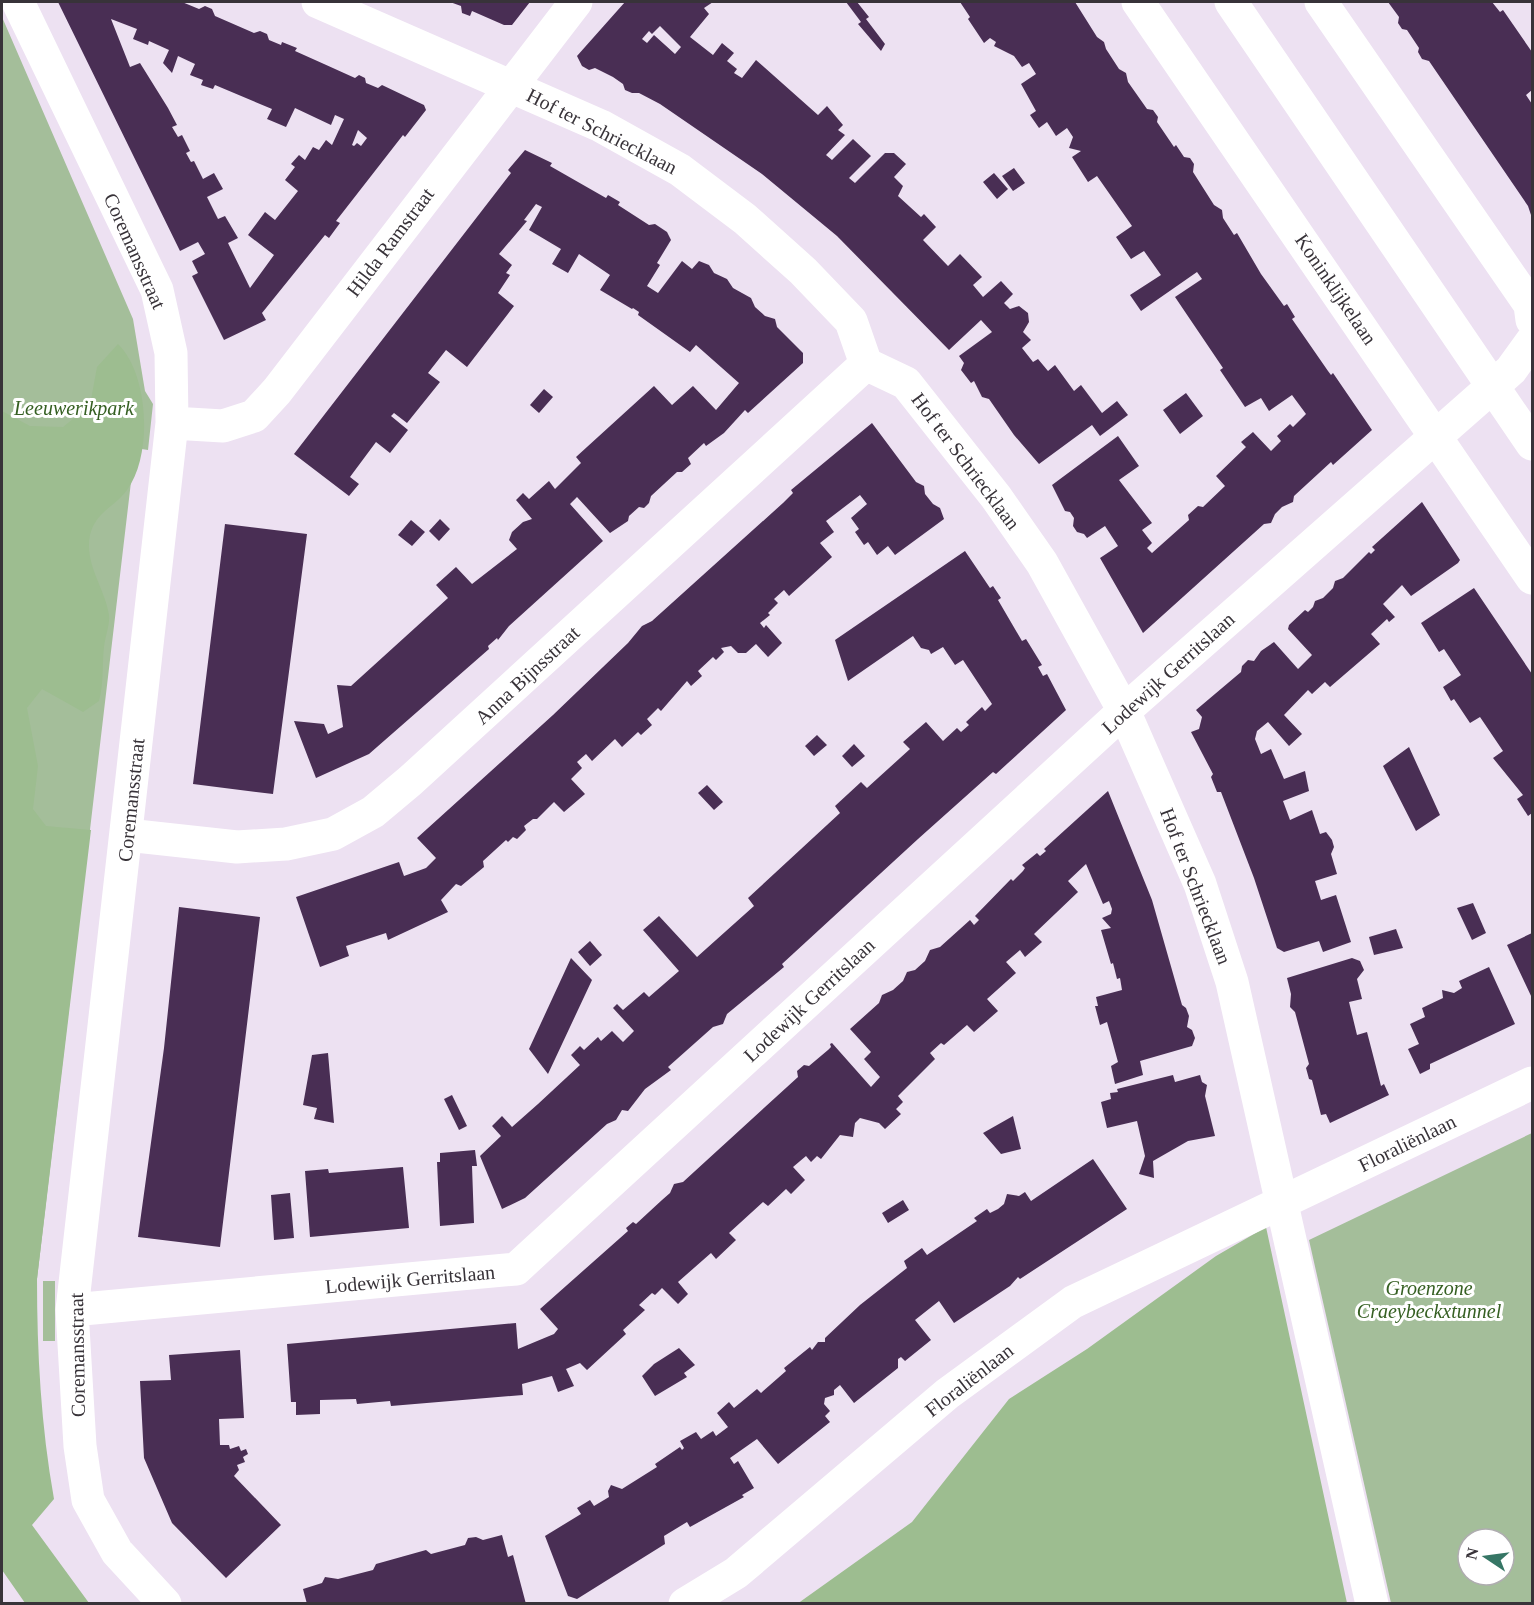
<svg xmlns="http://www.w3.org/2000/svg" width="1534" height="1605" font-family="'Times New Roman',serif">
  <rect width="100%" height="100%" fill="#ede1f2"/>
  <path fill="#a4be9a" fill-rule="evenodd" d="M2,17L133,319L145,391L153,404L148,450L135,448L37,1279V1337L2,1423Z
    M1532,1133V1603H1391L1309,1240ZM1468,1539H1504V1575H1468Z
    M43,1281H55V1341H43Z"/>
  <path fill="#9dbd90" d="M118,344C149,374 153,455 127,490C115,507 96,511 90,535C84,564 105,588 109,615C110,625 105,637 104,647C102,665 104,683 99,701L83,712L42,689L27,708L38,766L33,809L46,826L91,830L37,1279C37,1353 41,1426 54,1499L32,1525L89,1603H25L2,1570V411L30,426L63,427L90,405L97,367Z
    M1266,1227L1347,1603L797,1604L912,1522L1009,1399L1087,1349L1216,1256Z"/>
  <path fill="#492e54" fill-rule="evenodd" d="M58,2H182L199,9L205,6L212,9L215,16L254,33L260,31L267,34L269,40L281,45L282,42L297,48L295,51L324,64L355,78L359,75L365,78L366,83L378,88L382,85L424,105L426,110L405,137L403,135L336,221L340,223L329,238L325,235L262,313L266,320L224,340L192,276L198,273L192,261L205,254L198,242L180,251ZM111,19L137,29L133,39L148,45L149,41L169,50L163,63L172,73L178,56L195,64L190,75L203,80L201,85L213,89L215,85L272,109L267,119L286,127L295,108L331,125L335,115L344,119L332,145L326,140L319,150L313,147L305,160L299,155L291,164L295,167L285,180L298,191L275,220L265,212L248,235L274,255L250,288L228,243L238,238L225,216L218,219L207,197L223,189L214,173L203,179L194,161L191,162L186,153L190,151L182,135L178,137L172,127L177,125L168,108L140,63L130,67ZM358,130L367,138L361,146L357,143L354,146L352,145Z
    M450,2H530L512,25H504L472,11L470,16L462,13L461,6Z
    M625,2H713L704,8L709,14L690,37L713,55L722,43L734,53L727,61L737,69L734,73L742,78L756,60L818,115L827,106L843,125L838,130L845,135L826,155L832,160L853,139L871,156L849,178L855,183L885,153H894L906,164L894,177L903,186L898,196L921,217L924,214L936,227L923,240L948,266L960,254L982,277L973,285L983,297L1001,281L1013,294L1004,303L1010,309L1019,306L1028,313L1029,322L1023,332L1031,340L1022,348L1033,362L1038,359L1048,371L1055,365L1074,391L1081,385L1102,413L1117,401L1128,415L1100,436L1092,425L1039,464L1014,435L989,399L982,397L974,381L971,383L961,370L964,363L959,356L992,332L981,320L949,350L837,236L762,174L660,104L639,93H632L625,90L623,84L613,77L595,68L589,70L582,66L577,56ZM660,26L681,47L675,54L654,35L647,43L642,39L649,31L652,34Z
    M846,2H857L869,17L866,19L885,44L881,51L858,24L861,22Z
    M960,2H1075L1097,37L1104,42L1106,49L1119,69L1126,73L1128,82L1147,109L1153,110L1158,117L1157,122L1174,147L1176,145L1184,157L1190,158L1194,164L1193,172L1214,205L1222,210L1223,218L1234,235L1237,233L1261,274L1284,306L1287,304L1295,317L1292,319L1328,371L1331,375L1333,373L1372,430L1333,465L1331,462L1294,496L1293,502L1282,507L1275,514L1271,523L1264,524L1143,633L1100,558L1118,546L1105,526L1087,538L1084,534L1077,532L1073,526L1074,518L1070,512L1065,511L1052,485L1118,436L1139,466L1119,480L1152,523L1142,530L1152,543L1147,548L1152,553L1189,520L1188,515L1198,506L1203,507L1225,486L1216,476L1246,447L1241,442L1253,432L1271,451L1281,441L1277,436L1290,424L1293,427L1306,414L1292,395L1269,411L1261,398L1245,407L1220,370L1223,368L1175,297L1202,279L1197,272L1141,311L1130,295L1161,275L1144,251L1131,259L1116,237L1132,226L1097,176L1088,182L1072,157L1081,151L1069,148L1073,137L1067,128L1056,136L1047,122L1039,128L1030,115L1036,111L1021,84L1036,74L1029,63L1022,67L1014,56L994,46L996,42L990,38L984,43L968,19L970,17Z
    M1388,2H1492L1500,12L1503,10L1532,52V90L1526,95L1532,104V218L1528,206L1429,61L1422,59L1418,52L1419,48L1407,30L1402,29L1398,23L1399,17Z
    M525,150L552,163L550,166L606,198L608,195L620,202L618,205L649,225L655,224L667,232L671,240L657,263L660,265L647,286L658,293L682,261L692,269L699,261L709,265L714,273L727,279L733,288L751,298L755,307L765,316L775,319L777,327L803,353V363L748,413L745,410L724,433L706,446L704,443L688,458L691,464L682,472H677L651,496L649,503L644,508L639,507L629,516L628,521L610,533L577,497L570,504L603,541L509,626L498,640L497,638L488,646L489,649L369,754L316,778L294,721L324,724L328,734L343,727L337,685L351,686L448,598L436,585L456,567L472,584L517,549L509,540L512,532L523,522L532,519L516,500L523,493L529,499L549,481L555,489L581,463L576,457L654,386L672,405L693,386L716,410L739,383L696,345L690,352L638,315L639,312L633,308L632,309L600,290L610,275L579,254L568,273L552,264L561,249L529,230L542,207L536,204L524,220L527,221L499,254L512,265L506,273L510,275L498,293L514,306L467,367L446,350L428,373L440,382L407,423L394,413L391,416L408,430L390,453L376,442L350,477L359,484L349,496L294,454L511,173L508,170Z
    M1014,168L1025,183L1013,191L1002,176Z
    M994,173L1008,189L997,199L983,182Z
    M544,389L553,397L539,413L530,405Z
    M1186,393L1203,416L1180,434L1163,410Z
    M872,423L916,482L924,486L925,494L933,504L940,508L944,519L895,555L888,546L877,555L868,542L864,545L855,532L859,529L851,518L867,504L860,495L826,521L834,532L820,543L832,557L789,596L784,590L774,599L778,603L768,613L770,615L760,623L764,628L766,625L782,643L768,657L756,644L746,653H738L731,646L721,648L724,652L716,660L713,657L698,671L702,676L691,686L687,681L661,711L658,708L647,719L652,725L641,735L638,732L622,747L615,739L592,761L586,754L577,762L582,768L571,779L585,794L564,812L554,802L537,819H533L524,826L526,830L517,839L513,837L508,842L506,840L483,861L484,867L461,886L456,884L441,900L448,912L388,940L386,933L346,946L349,956L320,967L296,897L399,862L404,876L426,868L436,858L417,838L553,715L628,643L642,626L652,621L783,503L793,493L791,490Z
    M1422,502L1460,560L1458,563L1411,596L1402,585L1383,604L1395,617L1389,622L1387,619L1371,634L1380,644L1330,687L1325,682L1312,694L1308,690L1284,715L1302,734L1289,746L1268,722L1257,731L1255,739L1261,754L1271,749L1284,779L1305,771L1309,791L1283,801L1290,820L1312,810L1320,834L1326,832L1332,840L1334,847L1331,854L1337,874L1315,881L1321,900L1336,895L1351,942L1323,952L1319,941L1284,952L1277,948L1254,878L1221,792H1217L1211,777L1213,774L1191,732L1199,729L1202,717L1196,710L1241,672L1242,666L1248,660L1254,661L1261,651L1274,642L1298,669L1312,655L1288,629L1289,625L1305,610L1308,612L1313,607L1315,601L1323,598L1333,588L1335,581L1343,578L1369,552L1371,554L1375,550L1372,547Z
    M440,519L450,529L439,541L429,531Z
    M411,520L425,532L412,546L398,535Z
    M225,524L307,534L273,794L193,784Z
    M965,551L990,588L993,586L1001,598L998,600L1022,641L1026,639L1042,665L1038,667L1043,676L1047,674L1066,710L996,774L993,772L918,839L782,964L784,967L727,1014L723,1024L713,1027L668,1067L671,1070L645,1089L628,1111L622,1110L616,1120L607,1124L525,1198L502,1209L480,1156L501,1136L492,1126L502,1116L512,1127L538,1104L580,1065L571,1055L580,1046L584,1050L598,1037L601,1041L612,1031L623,1042L634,1031L613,1008L617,1004L623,1010L644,992L649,997L679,971L643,930L659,916L697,957L754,906L748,898L840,813L835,806L861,782L867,788L910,749L903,742L926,722L943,741L957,728L961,732L969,725L966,722L982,707L985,711L992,704L963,660L955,665L943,647L931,654L929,650L921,648L913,636L848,681L835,640Z
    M1474,588L1532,674V813L1528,816L1517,799L1523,795L1493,758L1503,751L1480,717L1470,723L1454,699L1451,701L1443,687L1461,675L1444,649L1439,652L1421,623Z
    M817,735L827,745L814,756L805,746Z
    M854,744L865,756L852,767L842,756Z
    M1409,747L1440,815L1416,831L1383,766Z
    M707,785L723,802L714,810L698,793Z
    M1108,791L1152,900L1182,1005L1186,1008L1189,1016L1187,1027L1192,1030L1195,1038L1192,1046L1140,1061L1143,1075L1115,1084L1111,1066L1118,1062L1112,1040L1107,1022L1100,1025L1095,1006H1098L1096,997L1122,990L1120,978L1117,979L1113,963L1111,964L1101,930L1111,928L1102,918L1111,914L1112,909L1109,901L1103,904L1086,864L1068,881L1078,892L1034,934L1042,942L1025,957L1020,950L1006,962L1016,973L987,999L998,1011L974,1032L967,1025L944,1045L941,1043L930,1053L935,1059L898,1096L903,1102L896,1109L901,1114L885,1129L879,1123L860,1118L855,1123L853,1137L840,1135L821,1159L817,1156L811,1162L806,1156L793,1167L805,1180L791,1194L786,1189L768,1206L763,1202L729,1233L736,1240L716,1259L711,1253L678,1282L688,1294L678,1304L662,1288L655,1295L652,1293L639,1305L645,1310L623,1330L626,1334L587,1370L580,1363L566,1369L574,1386L558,1392L552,1376L522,1384L523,1395L391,1406L390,1401L357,1404L356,1399L320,1400V1414L296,1415V1402H291L287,1344L516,1323L518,1349L554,1334L558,1329L540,1309L628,1231L626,1228L633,1222L636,1224L662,1200L670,1193L674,1184L683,1182L798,1077L797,1071L804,1065L809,1066L828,1050L831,1047L830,1044L832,1043L871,1087L880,1077L864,1059L871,1052L850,1029L879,1003L882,995L893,990L903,981L907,972L915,970L925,961L930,950L940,947L970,920L974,925L979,920L975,916L1011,879L1013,881L1023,871L1025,868L1022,865L1037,853L1040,856L1046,851L1044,849Z
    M1473,903L1486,933L1472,940L1457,908Z
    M179,907L260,917L220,1247L138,1237L164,1048Z
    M1396,929L1403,948L1374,955L1369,937Z
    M1532,933V998L1507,945Z
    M590,941L602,955L590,966L578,952Z
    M571,958L592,980L548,1074L529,1049Z
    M1352,958L1360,961L1364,970L1357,979L1362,999L1349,1002L1357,1035L1367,1032L1381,1086L1384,1084L1389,1095L1330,1123L1326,1114L1321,1115L1312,1080L1309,1079L1306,1068L1309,1064L1295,1012L1290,1007L1291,994L1287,978Z
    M1489,967L1515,1024L1430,1064V1069L1420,1074L1408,1049L1419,1044L1410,1024L1425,1017L1422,1008L1443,998L1442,990L1454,993L1462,988L1459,981Z
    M328,1053L334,1123L314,1119L317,1108L303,1105L312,1055Z
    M1173,1075L1175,1082L1200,1075L1202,1082L1207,1085L1205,1096L1215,1136L1188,1141L1153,1161L1154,1178L1139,1174L1145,1156L1137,1121L1107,1128L1101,1102L1111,1099L1110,1093L1118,1092L1117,1089Z
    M452,1095L467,1126L459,1130L444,1099Z
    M1013,1116L1021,1149L1001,1154L983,1133Z
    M475,1150L477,1166H472L474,1223L440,1226L437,1162H440V1153Z
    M1093,1159L1127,1209L1020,1279L1018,1277L1010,1286L954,1323L939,1301L915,1320L931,1340L905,1361L901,1357L898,1359V1368L854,1403L840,1385L834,1390V1395L825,1398L824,1404L830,1411L825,1416L830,1422L778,1464L757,1439L730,1458L734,1464L738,1461L754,1488L742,1495L744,1497L690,1527L687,1522L664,1536L665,1544L577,1599L568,1596L545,1536L581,1514L577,1508L590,1500L594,1506L609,1497L608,1491L611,1485L622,1489L657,1467L655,1464L680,1447L682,1450L684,1448L680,1441L696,1432L701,1439L713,1431L716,1436L728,1427L717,1413L729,1402L734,1408L757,1389L761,1393L786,1371L784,1368L810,1347L812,1350L818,1342H825V1338L860,1305L907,1268L904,1261L922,1248L927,1255L977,1221L974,1218L987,1209L990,1213L998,1209L1004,1204L1007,1194L1019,1196L1025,1192L1031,1201Z
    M403,1167L409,1228L310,1237L305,1171L328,1169L329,1173Z
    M290,1193L294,1238L274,1240L271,1195Z
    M903,1200L909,1210L888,1223L882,1213Z
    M679,1348L695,1365L684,1373L687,1377L655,1396L642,1376L654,1364Z
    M240,1350L244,1418L219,1419L220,1445H229L230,1449L239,1446L241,1451L246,1449L248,1454L243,1457L245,1462L237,1465L239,1470L234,1476L281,1525L226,1578L172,1523L144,1458L140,1381L171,1380L169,1355Z
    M502,1535L508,1557L513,1555L526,1604H307L303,1589L322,1583L325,1577L338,1579L373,1570L376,1564L426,1550L431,1554L465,1545L468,1538L476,1537L483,1540Z"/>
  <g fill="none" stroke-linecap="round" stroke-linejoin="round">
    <path stroke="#fff" stroke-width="33" d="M18,2L157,290L171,353L172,423L72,1310L80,1446L88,1500L117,1552L165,1604
      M318,2L601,126L680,170L745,219L803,271L851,321L866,364L906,383L996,497L1042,563L1124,711L1200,884L1232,982L1372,1604
      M1138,2L1532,578
      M1231,2L1532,444
      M1321,2L1530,305L1532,320
      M172,423L223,426L254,416L277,391L576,2
      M127,835L237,847L286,844L333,834L373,812L410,781L866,364
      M72,1310L516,1269L1124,711L1493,386L1511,370L1532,341
      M685,1604L736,1573L947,1394L1073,1302L1532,1083"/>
  </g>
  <g text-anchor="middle" stroke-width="6" stroke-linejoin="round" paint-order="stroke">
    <g font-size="20" fill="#383339" stroke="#fff">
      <text transform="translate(602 131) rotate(27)" y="7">Hof ter Schriecklaan</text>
      <text transform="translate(390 242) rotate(-53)" y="7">Hilda Ramstraat</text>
      <text transform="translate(135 251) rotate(66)" y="7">Coremansstraat</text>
      <text transform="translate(1336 289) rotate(56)" y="7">Koninklijkelaan</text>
      <text transform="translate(966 461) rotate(53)" y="7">Hof ter Schriecklaan</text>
      <text transform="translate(1168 673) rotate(-42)" y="7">Lodewijk Gerritslaan</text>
      <text transform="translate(527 675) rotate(-43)" y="7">Anna Bijnsstraat</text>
      <text transform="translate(131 800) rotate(-84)" y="7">Coremansstraat</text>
      <text transform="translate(1196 886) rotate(69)" y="7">Hof ter Schriecklaan</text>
      <text transform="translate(809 1000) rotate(-43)" y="7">Lodewijk Gerritslaan</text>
      <text transform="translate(1407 1143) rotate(-26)" y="7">Floraliënlaan</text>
      <text transform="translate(410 1279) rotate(-5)" y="7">Lodewijk Gerritslaan</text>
      <text transform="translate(77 1355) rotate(-91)" y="7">Coremansstraat</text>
      <text transform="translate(969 1380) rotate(-38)" y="7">Floraliënlaan</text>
    </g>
    <g font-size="20" font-style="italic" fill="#366023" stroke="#fff">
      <text x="74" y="415">Leeuwerikpark</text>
      <text x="1429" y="1295">Groenzone<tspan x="1429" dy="23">Craeybeckxtunnel</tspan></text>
    </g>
  </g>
  <rect width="1534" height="1605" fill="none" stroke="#383339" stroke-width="6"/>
  <g transform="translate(1486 1557) rotate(283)"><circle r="28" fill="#ffffff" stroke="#afadb0" stroke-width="1.5"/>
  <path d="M0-4.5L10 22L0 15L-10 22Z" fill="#367665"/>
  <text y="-9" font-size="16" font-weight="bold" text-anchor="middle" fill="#383339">N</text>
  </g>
</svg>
